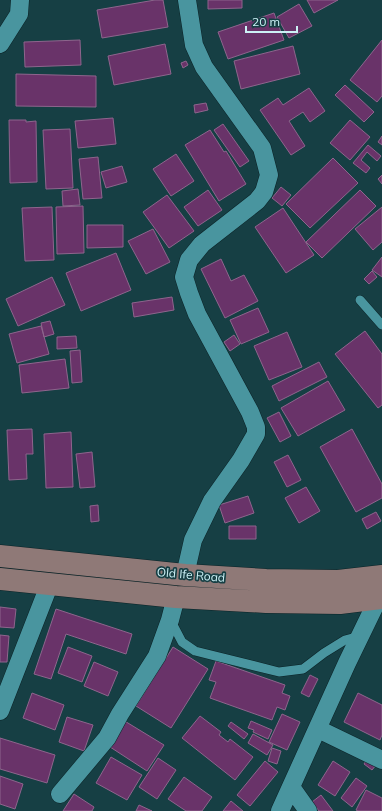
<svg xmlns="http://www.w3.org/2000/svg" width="382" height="811" font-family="Mulish,sans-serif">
  <rect width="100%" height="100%" fill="#163f44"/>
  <path fill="#693369" stroke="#8e658d" d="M155,0H163L168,27L102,38L97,10Z
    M208,0H242V8L208,9Z
    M307,0H338L314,13Z
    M299,4L312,26L289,38L277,17Z
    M274,13L284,40L228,59L218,32Z
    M80,40L81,65L25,67L24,42Z
    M382,40V96L377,102L350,80Z
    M165,44L171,74L114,85L108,56Z
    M293,46L300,74L241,89L234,61Z
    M186,61L188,65L183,68L181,63Z
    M16,74L96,76V107L16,106Z
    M345,85L374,112L364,122L335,95Z
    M309,88L325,111L310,122L303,112L289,121L305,146L291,155L260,110L278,98L283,105Z
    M206,103L208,110L195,113L194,105Z
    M113,118L116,144L78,148L75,121Z
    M9,120H26V122L36,121L37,182L10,183Z
    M350,120L370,137L350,160L330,143Z
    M223,124L249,161L240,167L214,130Z
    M70,129L73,188L46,189L43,130Z
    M210,130L224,152L226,151L246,184L219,201L185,145Z
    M382,136V145L378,142Z
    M368,145L381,156L377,161L367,152L361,160L370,168L366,173L353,163Z
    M176,154L194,181L171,196L153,169Z
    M98,157L102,198L83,199L79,159Z
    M333,158L358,183L310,228L286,204Z
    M122,166L127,182L106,188L101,172Z
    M382,175V184L378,179Z
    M281,187L291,195L282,206L272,198Z
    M78,189L80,205L63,206L62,191Z
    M208,190L222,210L198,226L184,207Z
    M360,190L376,206L322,258L306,242Z
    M167,195L194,231L169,248L143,212Z
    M83,206L84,253L57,254L56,207Z
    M52,207L54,260L25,261L22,208Z
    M382,207V242L373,250L355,229Z
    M283,208L314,255L286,273L255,227Z
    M87,225H123V247L87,248Z
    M153,229L170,262L146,274L128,241Z
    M116,253L131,290L81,311L66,273Z
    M382,257V277L372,270Z
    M221,259L231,281L244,275L258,301L225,318L201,269Z
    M372,271L377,277L369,284L364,279Z
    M52,277L65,305L18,326L6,299Z
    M172,297L174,310L134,317L132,303Z
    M258,308L269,332L241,344L230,320Z
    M50,321L54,334L44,337L41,323Z
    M41,326L49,354L17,363L9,334Z
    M365,331L382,354V405L378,408L335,354Z
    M287,332L302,367L269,380L254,346Z
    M234,335L240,344L230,351L224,342Z
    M76,336L77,348L57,349V337Z
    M80,350L82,382L72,383L70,351Z
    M65,359L69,388L22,393L19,365Z
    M319,362L327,377L279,401L272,386Z
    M328,381L345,410L298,436L281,408Z
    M279,412L291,436L280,442L267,418Z
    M32,429L33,454H26L27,479L9,480L7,430Z
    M352,429L382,484V498L356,512L320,447Z
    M71,432L73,487L46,488L44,434Z
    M92,452L95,487L80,488L76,454Z
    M288,455L301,480L287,487L274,462Z
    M306,487L320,511L299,523L285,498Z
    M248,496L254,513L225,523L219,505Z
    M98,505L99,521L91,522L90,506Z
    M376,512L381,521L367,529L362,519Z
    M229,526H256V539H229Z
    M0,607L16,609L14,628L0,627Z
    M56,609L132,634L126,654L66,634L51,679L34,674Z
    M0,635L9,636L7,662H0Z
    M68,647L92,656L82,682L58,673Z
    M173,647L208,669L171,728L136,706Z
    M216,661L285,685L282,693L290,696L285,710L277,707L272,720L210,698L216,682L209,680Z
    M94,662L118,672L108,696L84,686Z
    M310,675L318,679L309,697L301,693Z
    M32,693L64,705L55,730L23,718Z
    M358,693L382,705V735L380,740L344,722Z
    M282,714L300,722L287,750L269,742Z
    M200,716L221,732L219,735L228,742L230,739L253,757L235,780L182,738Z
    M67,717L93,725L84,751L59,742Z
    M123,720L164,745L147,771L107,745Z
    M251,721L272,730L268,739L253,732L254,730L248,728Z
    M231,722L248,734L244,739L228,726Z
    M253,734L273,745L267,755L248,743Z
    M0,738L55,755L47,783L0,769Z
    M272,748L281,751L277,764L268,761Z
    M111,757L142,775L127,800L96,783Z
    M158,758L176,770L157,799L139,787Z
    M368,758L376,765L372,770L364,764Z
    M265,761L278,772L250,806L237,795Z
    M333,761L350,772L335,796L318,785Z
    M0,776L23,784L15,809L0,804Z
    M184,777L212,797L202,811H186L168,799Z
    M356,778L367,786L352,807L341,798Z
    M366,790L382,798V811H358L356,810Z
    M74,794L94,807L92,811H63Z
    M321,795L333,811H319L312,802Z
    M231,801L243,811H223Z
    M139,805L152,811H136Z"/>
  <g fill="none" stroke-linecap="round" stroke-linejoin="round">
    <defs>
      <path id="lane" d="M360,300L382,325
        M171,621L182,642L195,651L279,672L303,669L324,653L345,640L360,636"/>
      <path id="street" d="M0,44L19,14L20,0
        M185,575L193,540L212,501L241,460L256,434V427L250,412L197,314L189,293L184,277L189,260L202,244L257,201L264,192L269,175L262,148L204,67L194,45L187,0
        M0,711L50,583
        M318,729L382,760
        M291,787L308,811
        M60,794L107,738L120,714L157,656L170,620L176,597
        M280,811L347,663L378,599"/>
      <path id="primary" d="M0,556L185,575L266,580L338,581L382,576
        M0,579L176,597L266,602L340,603L382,598"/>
    </defs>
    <use href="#lane" stroke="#0b2327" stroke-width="10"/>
    <use href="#street" stroke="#0b2327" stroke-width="19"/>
    <use href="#primary" stroke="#0b2327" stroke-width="23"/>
    <use href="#lane" stroke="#49959f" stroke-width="9"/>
    <use href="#street" stroke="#49959f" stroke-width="18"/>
    <use href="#primary" stroke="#8f7977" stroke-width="22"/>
  </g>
  <g text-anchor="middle" stroke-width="3.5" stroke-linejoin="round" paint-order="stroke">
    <g font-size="12" fill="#ccf1f6" stroke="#163f44">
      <text transform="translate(191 575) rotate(5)" y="4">Old Ife Road</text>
    </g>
  </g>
  <path d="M246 26v6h51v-6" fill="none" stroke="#ccf1f6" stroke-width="2"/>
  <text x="252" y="26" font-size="12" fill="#ccf1f6" stroke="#163f44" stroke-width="3" paint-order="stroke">20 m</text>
</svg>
